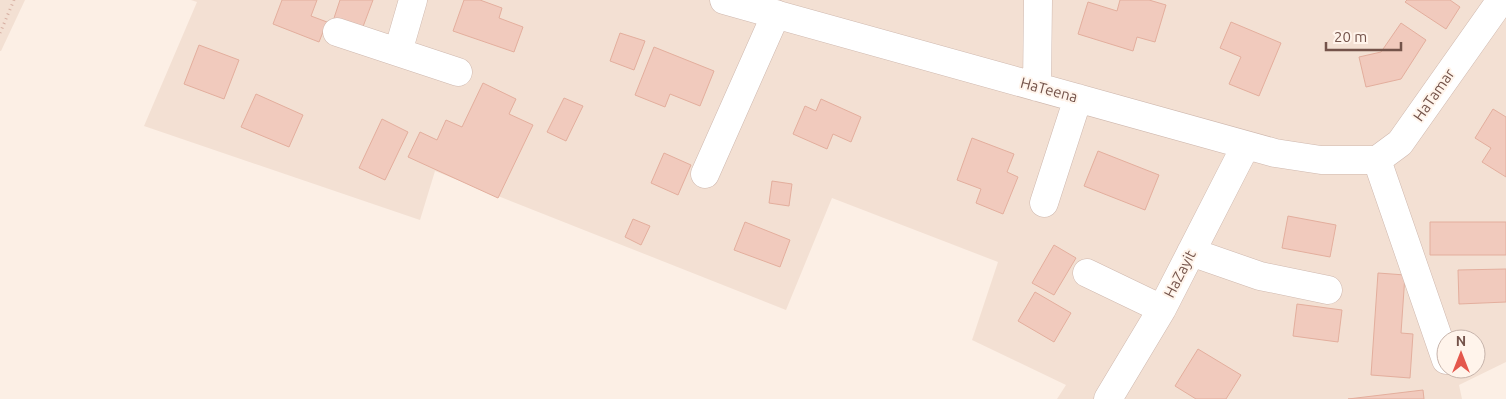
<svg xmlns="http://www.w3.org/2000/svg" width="1506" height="399" font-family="Ubuntu,sans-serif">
  <rect width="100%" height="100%" fill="#fcefe5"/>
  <path fill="#f3e0d3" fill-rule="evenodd" d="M0,0H25L1,51H0Z
    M191,0H1506V362L1459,385L1462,399H1057L1066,385L972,340L998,262L832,198L786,310L435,171L420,220L144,126L197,2ZM1446,339H1476V369H1446Z"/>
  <path fill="#f1cabd" stroke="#e3ae9d" d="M282,0H317L311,16L327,22L319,42L273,24Z
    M340,0H373L361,32L333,21Z
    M464,0H480L502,8L499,18L523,27L514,52L453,31Z
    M1120,0H1149L1166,5L1155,42L1137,37L1133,51L1078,34L1088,2L1117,11Z
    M1407,0H1450L1460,7L1446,29L1405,2Z
    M1231,22L1281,43L1259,96L1229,84L1241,57L1220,48Z
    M1401,23L1426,40L1401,79L1366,87L1359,57L1381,52Z
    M620,33L645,41L634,70L610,61Z
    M199,45L239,60L224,99L184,84Z
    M654,47L714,71L700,106L670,94L665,107L635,95Z
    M483,83L516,99L509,114L533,125L498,198L408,157L420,132L437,140L446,120L462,127Z
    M256,94L303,115L289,147L241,127Z
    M564,98L583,106L566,141L547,132Z
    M821,99L861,117L851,142L833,134L827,149L793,134L805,106L816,111Z
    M1493,109L1506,117V177L1482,162L1491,148L1475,138Z
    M382,119L408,132L385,180L359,168Z
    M972,138L1014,154L1007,172L1018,177L1003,214L976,203L981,189L957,180Z
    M1098,151L1159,175L1145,210L1084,186Z
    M664,153L691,165L678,195L651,183Z
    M772,181L792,184L789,206L769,203Z
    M1288,216L1336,225L1330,257L1282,248Z
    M633,219L650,226L641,245L625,237Z
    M745,222L790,240L780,267L734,250Z
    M1430,222H1506V255H1430Z
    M1054,245L1076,258L1054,295L1032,283Z
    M1506,269V302L1459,304L1458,270Z
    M1378,273L1405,275L1401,333L1413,334L1410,378L1371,375Z
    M1035,292L1071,313L1054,342L1018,321Z
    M1297,304L1342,310L1338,342L1293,336Z
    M1198,349L1241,375L1226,399H1196L1175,386Z
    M1423,390L1424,399H1348Z"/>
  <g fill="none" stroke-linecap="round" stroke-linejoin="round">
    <defs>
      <path id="minor" d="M724,0L1275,153L1321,160H1377
        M337,32L458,72
        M398,52L413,0
        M1037,87L1038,0
        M1377,160L1446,360
        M1377,160L1400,143L1501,0
        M705,174L776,14
        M1044,203L1078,98
        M1191,252L1260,276L1328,290
        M1087,273L1162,309
        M1108,399L1162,309L1246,145"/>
    </defs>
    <use href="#minor" stroke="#cfb8ae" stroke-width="29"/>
    <path stroke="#d6ada0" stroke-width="3" stroke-dasharray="1 4" stroke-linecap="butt" d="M0,33L14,0"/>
    <use href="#minor" stroke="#fff" stroke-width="28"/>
  </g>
  <g text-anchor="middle" stroke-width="4" stroke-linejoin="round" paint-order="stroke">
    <g font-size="15" fill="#74534a" stroke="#fff4eb">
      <text transform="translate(1049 90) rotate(15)" y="5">HaTeena</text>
      <text transform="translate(1434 95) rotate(-55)" y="5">HaTamar</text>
      <text transform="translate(1180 274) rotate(-63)" y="5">HaZayit</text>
    </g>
  </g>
  <g transform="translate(1461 354)"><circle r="24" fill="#fff4eb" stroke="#c7b4ab"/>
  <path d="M0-4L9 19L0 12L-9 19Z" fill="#e4574c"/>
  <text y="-8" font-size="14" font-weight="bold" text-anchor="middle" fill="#74534a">N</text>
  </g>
  <path d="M1326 42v8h75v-8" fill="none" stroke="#74534a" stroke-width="2.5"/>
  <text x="1334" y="42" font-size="15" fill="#74534a" stroke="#fff4eb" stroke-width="4" paint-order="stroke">20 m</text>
</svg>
